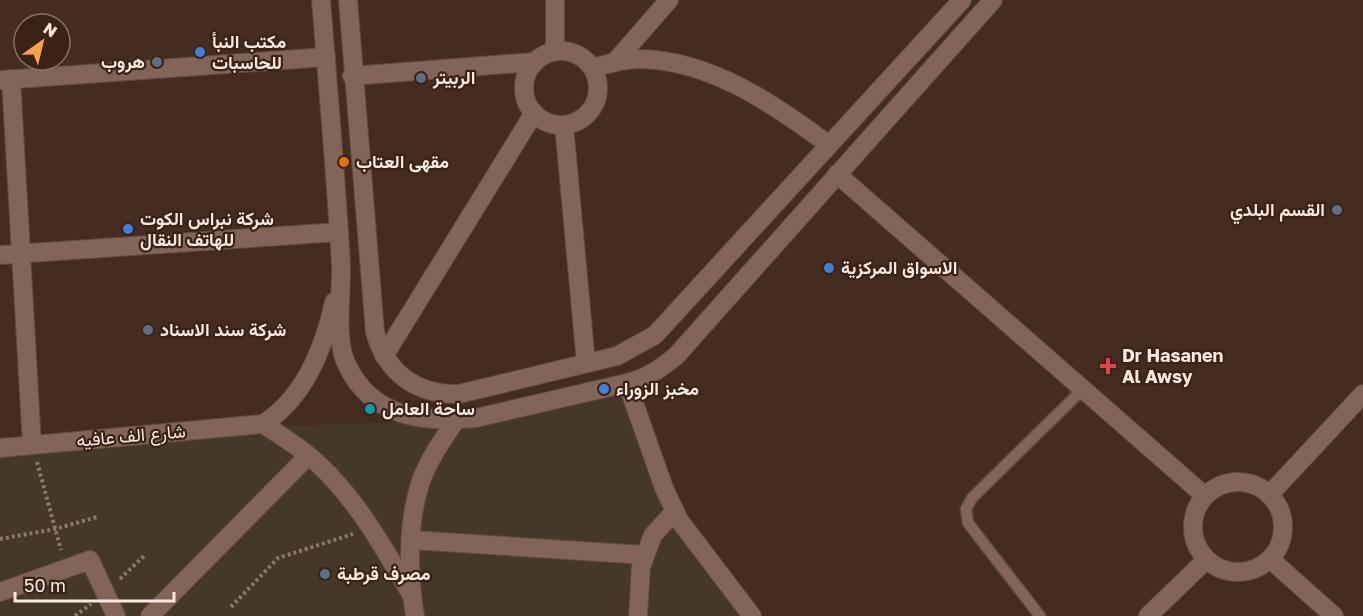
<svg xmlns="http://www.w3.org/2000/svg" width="1363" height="616" font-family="'Golos Text',Vazirmatn,sans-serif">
  <rect width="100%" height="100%" fill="#452c21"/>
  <path fill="#45382a" d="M637,382L679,520L751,616H0V445L222,428L456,420Z"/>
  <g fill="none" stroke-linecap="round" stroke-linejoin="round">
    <defs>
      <path id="lane" d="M1040,616L968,523L966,509L972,498L1083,389"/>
      <path id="street" d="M555,0V51
        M524 88a37 37 0 1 1 74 0a37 37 0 1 1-74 0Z
        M614,63L669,0
        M592,68C608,64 625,58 642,59C712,61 775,105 829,145
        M352,76L533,62
        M11,79L32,445
        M2,80L326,57
        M564,125L586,363
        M837,174L1205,496
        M0,255L339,232
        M384,356L534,113
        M263,424C281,436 300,447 316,462C357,499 383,547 411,594
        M1193 527a45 45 0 1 1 90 0a45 45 0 1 1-90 0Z
        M1269,495L1363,394
        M412,540L645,555
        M1270,559L1334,616
        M0,592L90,560L116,616
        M150,616L308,456
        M415,616C408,574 407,522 421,481C429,459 443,439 456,420
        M638,616L641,567L653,535L675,511
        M1148,616L1206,560"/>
      <path id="secondary" d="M321,0C328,88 336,177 341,265C342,293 334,340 347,365C372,418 424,423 476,418L627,383C647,378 660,369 676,356L993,0
        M348,0L375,332C386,373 417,395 459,394L617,356L655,335L962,0
        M627,383L664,488L679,520L752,616
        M0,448L263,424C304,398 324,348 334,302"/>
    </defs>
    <use href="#lane" stroke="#614b41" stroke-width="13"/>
    <use href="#street" stroke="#614b41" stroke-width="20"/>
    <use href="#secondary" stroke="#614b41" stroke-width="20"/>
    <path stroke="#8c776d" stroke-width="4" stroke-dasharray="3 3" stroke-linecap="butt" d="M37,462L61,550
      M0,539L55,529L97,517
      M120,579L144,556
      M231,607L278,558L353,534
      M75,616L91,604"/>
    <use href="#lane" stroke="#826458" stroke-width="10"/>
    <use href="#street" stroke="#826458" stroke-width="18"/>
    <use href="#secondary" stroke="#826458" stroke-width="18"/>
  </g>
  <g fill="#3f7fe0" stroke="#3a2217" stroke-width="2">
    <circle cx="200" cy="52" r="6"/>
    <circle cx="128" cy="229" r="6"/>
    <circle cx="829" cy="268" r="6"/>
    <circle cx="604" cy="389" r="6"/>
  </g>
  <g fill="#5c6f8a" stroke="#3a2217" stroke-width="2">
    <circle cx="157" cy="62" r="6"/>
    <circle cx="421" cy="78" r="6"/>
    <circle cx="1337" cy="210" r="6"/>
    <circle cx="148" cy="330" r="6"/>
    <circle cx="325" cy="574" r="6"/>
  </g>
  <circle fill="#e8710a" stroke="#3a2217" stroke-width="2" cx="344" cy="162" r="6"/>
  <path fill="#e0444e" stroke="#3a2217" stroke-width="2" d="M1105 357h6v6h6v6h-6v6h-6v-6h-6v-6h6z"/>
  <circle fill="#0f9aa8" stroke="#3a2217" stroke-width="2" cx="370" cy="409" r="6"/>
  <g text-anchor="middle" stroke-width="4.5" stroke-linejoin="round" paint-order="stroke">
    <g font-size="18" font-weight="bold" fill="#f9e8e1" stroke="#3a2217" text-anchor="start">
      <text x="212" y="48">مكتب النبأ<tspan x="212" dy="21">للحاسبات</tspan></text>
      <text x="145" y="68" text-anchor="end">هروب</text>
      <text x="433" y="84">الربيتر</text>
      <text x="356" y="168">مقهى العتاب</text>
      <text x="1325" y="216" text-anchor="end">القسم البلدي</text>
      <text x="140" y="225">شركة نبراس الكوت<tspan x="140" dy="21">للهاتف النقال</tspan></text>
      <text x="841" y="274">الاسواق المركزية</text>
      <text x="160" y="336">شركة سند الاسناد</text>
      <text x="1122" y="362">Dr Hasanen<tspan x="1122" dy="21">Al Awsy</tspan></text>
      <text x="616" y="395">مخبز الزوراء</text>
      <text x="382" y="415">ساحة العامل</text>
      <text x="337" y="580">مصرف قرطبة</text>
    </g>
    <g font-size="18" fill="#f9e8e1" stroke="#3a2217">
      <text transform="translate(131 436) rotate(-5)" y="6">شارع الف عافيه</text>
    </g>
  </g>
  <g transform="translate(42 42) rotate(34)"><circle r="28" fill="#3a2217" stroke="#867168" stroke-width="1.5"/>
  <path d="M0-4.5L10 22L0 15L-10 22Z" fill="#f8a14b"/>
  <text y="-9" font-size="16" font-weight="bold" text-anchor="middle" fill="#f9e8e1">N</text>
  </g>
  <path d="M15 592v9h159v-9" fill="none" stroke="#f9e8e1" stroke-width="3"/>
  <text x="24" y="592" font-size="18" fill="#f9e8e1" stroke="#3a2217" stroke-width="4.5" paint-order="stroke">50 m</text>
</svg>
